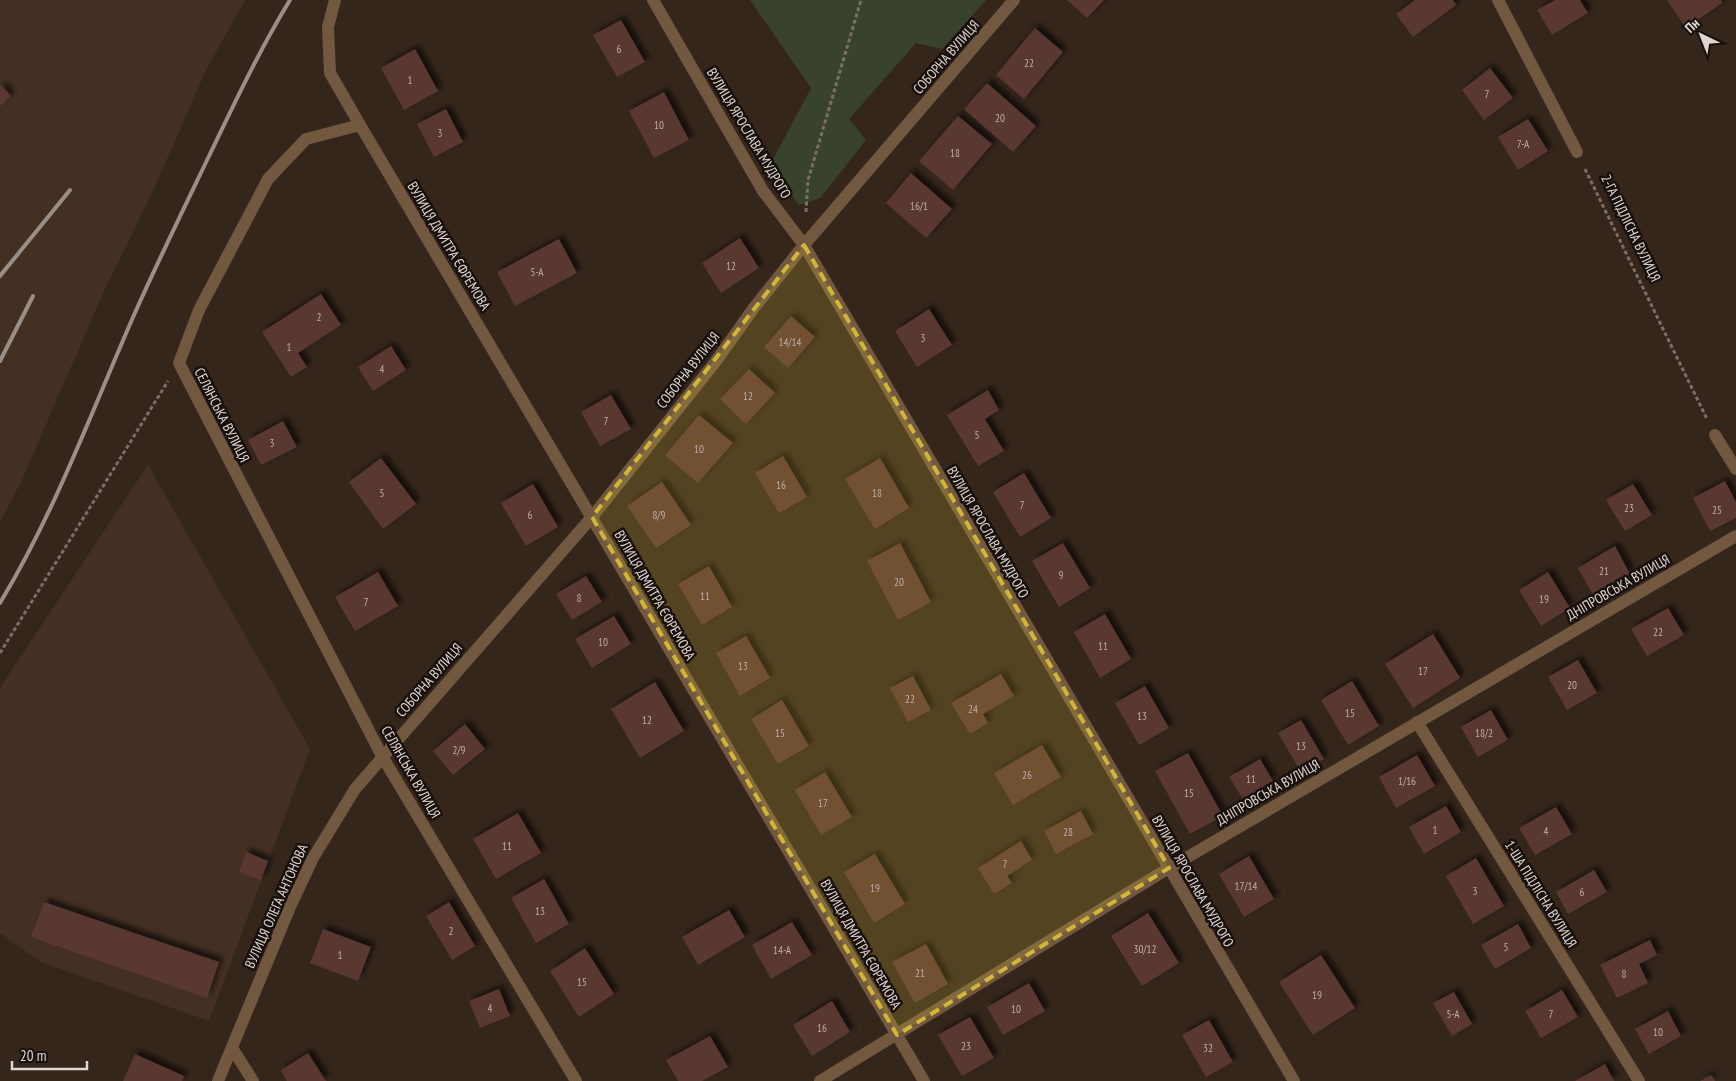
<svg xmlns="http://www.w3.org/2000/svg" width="1736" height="1081" font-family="'PT Sans Narrow',sans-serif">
  <defs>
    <filter id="shadow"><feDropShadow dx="4.5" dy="-4.5" stdDeviation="2.5" flood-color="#0009"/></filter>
  </defs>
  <rect width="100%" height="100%" fill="#35261c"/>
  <path fill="#443023" d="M0,0H245L207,68L152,193L103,293L22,480L0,522Z
    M148,465L310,749L209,1021L41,962L0,933V688Z"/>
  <path fill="#39422c" d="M750,0H986L942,49L916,43L849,119L866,140L820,198L799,205L770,165L811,88Z"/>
  <path fill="#5a3733" filter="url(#shadow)" d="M1067,0H1104L1087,18Z
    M1415,0H1453L1456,5L1413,37L1396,14Z
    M1555,0H1580L1588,13L1552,35L1537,10Z
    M1667,0H1721L1722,3L1686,28Z
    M621,20L645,62L617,77L593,35Z
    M1035,28L1063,52L1024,99L996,75Z
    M415,49L438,91L404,110L381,68Z
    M1490,68L1513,98L1484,120L1462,90Z
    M987,83L1036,126L1013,152L964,109Z
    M0,84L11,96L0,106Z
    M664,92L689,140L654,158L629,111Z
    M446,109L463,142L434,157L417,124Z
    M958,116L992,144L953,190L919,161Z
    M1528,119L1548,151L1518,170L1498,137Z
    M911,173L952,209L926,238L886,203Z
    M740,238L759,268L721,293L702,263Z
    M559,239L577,273L515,306L497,272Z
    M321,294L341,325L298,353L307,367L291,377L262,332Z
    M929,309L952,345L917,367L895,331Z
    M791,316L815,337L788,368L764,347Z
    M391,346L406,370L373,391L358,367Z
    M749,369L775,393L746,424L720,399Z
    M988,390L999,410L985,419L1004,451L978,466L947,415Z
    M611,395L631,429L600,446L581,412Z
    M699,415L733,443L698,483L665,455Z
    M283,421L297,447L261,465L248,440Z
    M783,456L807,497L779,513L755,473Z
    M381,458L416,504L383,529L349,482Z
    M880,458L909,508L875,529L845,479Z
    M1024,473L1051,518L1020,537L993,492Z
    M1725,481L1736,502V518L1710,531L1693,498Z
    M662,482L691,525L656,548L627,506Z
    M533,484L558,527L526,546L501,503Z
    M1633,484L1652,515L1625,531L1606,500Z
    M900,543L931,602L898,620L867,561Z
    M1063,543L1090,588L1059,607L1032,561Z
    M1615,546L1630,574L1593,595L1578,568Z
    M709,566L732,607L702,625L678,584Z
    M378,572L398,606L355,631L335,597Z
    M1548,572L1570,608L1541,626L1519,590Z
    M586,576L602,602L572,620L556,594Z
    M1668,608L1684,635L1647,656L1631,629Z
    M1105,614L1131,659L1100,678L1074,632Z
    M614,616L631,644L592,668L575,639Z
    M1433,634L1460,678L1413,708L1385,664Z
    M746,636L770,678L740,696L716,653Z
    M1578,660L1597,693L1567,710L1548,677Z
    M1001,674L1014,696L983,714L988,723L970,734L951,703Z
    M913,676L931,710L908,722L890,688Z
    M1352,681L1379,726L1348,745L1321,700Z
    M655,682L684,731L640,758L611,709Z
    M1145,686L1169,728L1139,745L1115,703Z
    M782,700L809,746L778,764L751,719Z
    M1491,710L1508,740L1478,757L1461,727Z
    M1301,720L1324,759L1301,772L1278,733Z
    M465,724L485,749L453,775L433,751Z
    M1042,745L1061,777L1013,805L994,773Z
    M1188,753L1223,816L1190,834L1155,771Z
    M1417,755L1435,786L1396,808L1379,777Z
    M1260,759L1273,781L1243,799L1229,777Z
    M825,772L852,817L821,835L795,790Z
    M1446,806L1461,832L1424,854L1409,827Z
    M1556,807L1572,834L1535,855L1519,828Z
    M1081,811L1093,834L1056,854L1044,831Z
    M518,813L541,853L496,879L473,839Z
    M1021,841L1032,860L1007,876L1012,883L994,894L978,868Z
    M246,852L268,861L261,880L239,872Z
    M875,854L905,904L874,923L844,872Z
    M1249,856L1274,899L1244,917L1219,874Z
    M1476,858L1504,906L1473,924L1446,876Z
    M1594,870L1607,892L1568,914L1556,892Z
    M544,879L569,924L536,943L511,898Z
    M44,902L219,962L207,998L31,937Z
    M449,902L475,946L452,960L426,916Z
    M729,910L745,937L698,965L682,937Z
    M1148,913L1179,963L1142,986L1111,936Z
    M792,922L812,955L771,979L752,945Z
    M1518,924L1531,948L1495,969L1481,945Z
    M323,929L371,947L358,981L310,963Z
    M1650,940L1657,955L1639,964L1648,983L1617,998L1600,965Z
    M926,944L948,984L915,1003L892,962Z
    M585,948L614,994L579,1017L550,971Z
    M1321,955L1355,1008L1313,1035L1279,982Z
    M1029,983L1045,1011L1003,1035L987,1007Z
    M499,989L510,1016L480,1028L469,1001Z
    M1562,990L1578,1017L1541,1038L1525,1011Z
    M1454,992L1472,1024L1452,1036L1433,1003Z
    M832,1001L850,1032L812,1056L793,1025Z
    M1668,1011L1681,1036L1649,1054L1635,1029Z
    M970,1017L994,1058L962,1076L938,1035Z
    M1209,1020L1233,1062L1206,1077L1182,1035Z
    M710,1036L728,1067L702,1081H678L666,1060Z
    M308,1053L326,1081H287L281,1070Z
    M135,1054L184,1076L182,1081H123Z
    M1605,1064L1614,1081H1575Z
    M1711,1075L1715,1081H1700Z"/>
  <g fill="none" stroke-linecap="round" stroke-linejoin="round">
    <path stroke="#7b6e66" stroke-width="3" stroke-dasharray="4 2.5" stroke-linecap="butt" d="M1585,169L1707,419
      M806,212L808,180L861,0
      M0,653L168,381"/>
    <path stroke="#71583f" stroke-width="12" d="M335,0L328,27L330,73L360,125L306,139L268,179L199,310L179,363L382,756L576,1081
      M653,0L763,191L804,245
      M1498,0L1577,152
      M360,125L924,1081
      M1715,435L1736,469
      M1417,722L1639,1081
      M232,1048L253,1081
      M820,1081L1169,868L1736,536"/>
    <path stroke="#71583f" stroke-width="12" d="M804,245L1294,1081
      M218,1081L290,907L313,858L355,789L592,517L716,361L753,309L804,245L1014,0"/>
    <path stroke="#9a8e87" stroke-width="4" d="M0,276L70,190
      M0,361L33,296
      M0,603C55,512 91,413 134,315C158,261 184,208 210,154C235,102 260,49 290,0"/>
  </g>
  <path fill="#d0b736" fill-opacity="0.2" stroke="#d0b736" stroke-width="4" stroke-dasharray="10 6" stroke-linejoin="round" d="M804,245L1169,868L897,1035L592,517Z"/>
  <g text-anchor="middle" stroke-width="5" stroke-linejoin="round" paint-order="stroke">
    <g font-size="11" fill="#beaea9">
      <text x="619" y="53">6</text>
      <text x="1029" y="67">22</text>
      <text x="410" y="84">1</text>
      <text x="1487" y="98">7</text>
      <text x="1000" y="122">20</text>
      <text x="659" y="129">10</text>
      <text x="440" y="137">3</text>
      <text x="1523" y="148">7-А</text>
      <text x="955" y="157">18</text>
      <text x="919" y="210">16/1</text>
      <text x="731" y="270">12</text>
      <text x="537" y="276">5-А</text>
      <text x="319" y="321">2</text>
      <text x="923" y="342">3</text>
      <text x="790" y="346">14/14</text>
      <text x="289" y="351">1</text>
      <text x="382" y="373">4</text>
      <text x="748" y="400">12</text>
      <text x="606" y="425">7</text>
      <text x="977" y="439">5</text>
      <text x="272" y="447">3</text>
      <text x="699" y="453">10</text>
      <text x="781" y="489">16</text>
      <text x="382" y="497">5</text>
      <text x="877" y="497">18</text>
      <text x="1022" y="509">7</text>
      <text x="1629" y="512">23</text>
      <text x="1717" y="514">25</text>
      <text x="530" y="519">6</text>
      <text x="659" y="519">8/9</text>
      <text x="1604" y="575">21</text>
      <text x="1061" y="579">9</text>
      <text x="899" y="586">20</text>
      <text x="705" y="600">11</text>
      <text x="579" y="602">8</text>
      <text x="1544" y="603">19</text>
      <text x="366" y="606">7</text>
      <text x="1658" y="636">22</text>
      <text x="603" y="646">10</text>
      <text x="1103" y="650">11</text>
      <text x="743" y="670">13</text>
      <text x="1423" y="675">17</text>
      <text x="1572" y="689">20</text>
      <text x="910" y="703">22</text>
      <text x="973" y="713">24</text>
      <text x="1350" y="717">15</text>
      <text x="1142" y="720">13</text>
      <text x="647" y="724">12</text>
      <text x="780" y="737">15</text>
      <text x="1484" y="737">18/2</text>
      <text x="1301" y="750">13</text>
      <text x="459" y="754">2/9</text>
      <text x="1027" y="779">26</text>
      <text x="1251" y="783">11</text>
      <text x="1407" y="785">1/16</text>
      <text x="1189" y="797">15</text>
      <text x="823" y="807">17</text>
      <text x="1435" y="834">1</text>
      <text x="1546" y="835">4</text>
      <text x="1068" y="836">28</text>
      <text x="507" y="850">11</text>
      <text x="1005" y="868">7</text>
      <text x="1246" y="890">17/14</text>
      <text x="875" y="892">19</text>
      <text x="1475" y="895">3</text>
      <text x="1582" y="896">6</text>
      <text x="540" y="915">13</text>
      <text x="451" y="935">2</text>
      <text x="1506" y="951">5</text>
      <text x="1145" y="953">30/12</text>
      <text x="782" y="954">14-А</text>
      <text x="340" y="959">1</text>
      <text x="920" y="977">21</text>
      <text x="1624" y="978">8</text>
      <text x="582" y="986">15</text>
      <text x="1317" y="999">19</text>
      <text x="490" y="1012">4</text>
      <text x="1016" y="1013">10</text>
      <text x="1453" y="1018">5-А</text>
      <text x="1551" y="1018">7</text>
      <text x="822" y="1032">16</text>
      <text x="1658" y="1036">10</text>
      <text x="966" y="1050">23</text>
      <text x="1208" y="1052">32</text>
    </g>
    <g font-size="14" fill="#e0d6d0" stroke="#17100c">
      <text transform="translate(946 57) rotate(-49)" y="5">СОБОРНА ВУЛИЦЯ</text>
      <text transform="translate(749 133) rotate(59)" y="5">ВУЛИЦЯ ЯРОСЛАВА МУДРОГО</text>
      <text transform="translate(1631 228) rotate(64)" y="5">2-ГА ПІДЛІСНА ВУЛИЦЯ</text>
      <text transform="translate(449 246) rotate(59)" y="5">ВУЛИЦЯ ДМИТРА ЄФРЕМОВА</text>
      <text transform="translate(688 370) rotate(-52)" y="5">СОБОРНА ВУЛИЦЯ</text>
      <text transform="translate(222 415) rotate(63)" y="5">СЕЛЯНСЬКА ВУЛИЦЯ</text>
      <text transform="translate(988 532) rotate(60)" y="5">ВУЛИЦЯ ЯРОСЛАВА МУДРОГО</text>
      <text transform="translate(1618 587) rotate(-30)" y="5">ДНІПРОВСЬКА ВУЛИЦЯ</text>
      <text transform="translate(655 595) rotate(60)" y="5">ВУЛИЦЯ ДМИТРА ЄФРЕМОВА</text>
      <text transform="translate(429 680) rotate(-49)" y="5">СОБОРНА ВУЛИЦЯ</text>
      <text transform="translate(411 772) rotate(60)" y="5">СЕЛЯНСЬКА ВУЛИЦЯ</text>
      <text transform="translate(1268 792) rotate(-30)" y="5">ДНІПРОВСЬКА ВУЛИЦЯ</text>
      <text transform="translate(1193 881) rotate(60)" y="5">ВУЛИЦЯ ЯРОСЛАВА МУДРОГО</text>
      <text transform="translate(1541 894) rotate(58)" y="5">1-ША ПІДЛІСНА ВУЛИЦЯ</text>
      <text transform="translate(276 906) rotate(-66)" y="5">ВУЛИЦЯ ОЛЕГА АНТОНОВА</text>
      <text transform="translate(861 944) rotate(60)" y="5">ВУЛИЦЯ ДМИТРА ЄФРЕМОВА</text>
    </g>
  </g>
  <g transform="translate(1701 35) rotate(317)" stroke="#17100c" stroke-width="4" paint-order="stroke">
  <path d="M0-4L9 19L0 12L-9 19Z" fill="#e0d6d0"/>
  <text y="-8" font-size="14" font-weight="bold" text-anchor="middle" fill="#e0d6d0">Пн</text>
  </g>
  <path d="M12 1061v8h75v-8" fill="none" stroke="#e0d6d0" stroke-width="2.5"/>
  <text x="20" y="1061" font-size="15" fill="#e0d6d0" stroke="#17100c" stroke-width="4" paint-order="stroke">20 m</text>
</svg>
